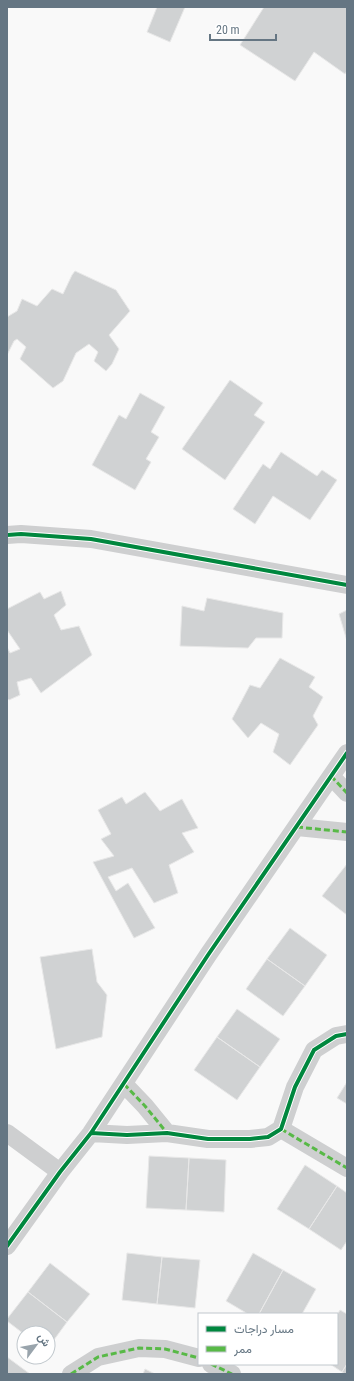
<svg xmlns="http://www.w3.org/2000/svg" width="354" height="1381" font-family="'Roboto Condensed',Vazirmatn,sans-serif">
  <rect width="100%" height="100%" fill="#f9f9f9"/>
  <path fill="#d0d2d3" stroke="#e8e8e8" d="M157,7H185L170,42L147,32Z
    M264,7H347V71L345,74L314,52L295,81L240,45Z
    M75,271L116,290L130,311L109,335L119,349L112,364L106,371L94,361L98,352L89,344L76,353L63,381L53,388L20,359L26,347L17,339L14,341L7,355V317L17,311L22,299L37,306L52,289L63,294L72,275Z
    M230,380L263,403L254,415L265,422L225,480L182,449Z
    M140,393L165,407L151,432L159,437L146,459L151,462L135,490L92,465L119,415L126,419Z
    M281,452L317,476L322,470L337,480L310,520L273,496L255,524L233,509L263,464L270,469Z
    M61,591L66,605L54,615L61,630L79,626L92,655L41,693L31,678L17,682L20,695L9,700L7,698V647L10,653L20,649L7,630V609L40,592L44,599Z
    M207,598L283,613L282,638H256L248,648L180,646L182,606L204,611Z
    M347,610V641L339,614Z
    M280,658L315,677L309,687L323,697L313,716L318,725L290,765L273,752L279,734L261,723L248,738L232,719L250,685L260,688Z
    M145,792L160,811L182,799L198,828L182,833L194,852L169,865L178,893L154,903L132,868L108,877L116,891L128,883L155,928L134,938L93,862L114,856L101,839L111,834L98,810L122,797L126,804Z
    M347,864V915L322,896Z
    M290,928L327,955L305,986L267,959Z
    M92,949L97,982L107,995L102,1037L56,1049L40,957Z
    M267,959L305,986L283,1016L246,989Z
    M237,1009L280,1039L260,1067L217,1037Z
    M217,1037L260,1067L237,1100L194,1070Z
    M347,1082V1104L337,1098Z
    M149,1156L189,1158L186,1210L146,1208Z
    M189,1158L226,1160L224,1212L186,1210Z
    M305,1165L337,1186L309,1229L277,1209Z
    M337,1186L347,1193V1241L341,1250L309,1229Z
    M127,1253L162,1257L157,1304L122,1300Z
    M253,1253L283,1270L259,1314H248L226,1301Z
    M162,1257L200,1260L195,1308L157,1304Z
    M50,1263L90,1294L67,1322L28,1292Z
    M283,1270L316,1289L302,1314H259Z
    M28,1292L67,1322L48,1348V1333H24V1334L7,1321V1319Z
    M340,1310L347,1314V1364L342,1372L330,1364H337V1315Z
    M7,1357L30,1374H7Z
    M347,1364V1374H345L342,1372Z
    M145,1369L155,1374H143Z"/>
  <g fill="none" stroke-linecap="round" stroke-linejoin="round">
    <path stroke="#cecfd0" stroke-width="18" d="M7,535L21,534L91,539L347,585
      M331,776L347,793
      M297,827L347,832
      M124,1084L145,1106L167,1133
      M281,1129L347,1168
      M7,1133L60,1172
      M91,1133L127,1135L167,1133L208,1139H250L268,1137L281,1129L295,1087L314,1050L336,1036L347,1034
      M7,1246L60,1172L91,1133L208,955L347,753
      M211,1364L232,1374
      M71,1374L98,1357L139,1348L165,1349L199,1358"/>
    <path stroke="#58b947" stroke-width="3" stroke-dasharray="6 3" stroke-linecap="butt" d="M331,776L347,793
      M297,827L347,832
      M124,1084L145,1106L167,1133
      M281,1129L347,1168
      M211,1364L232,1374
      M71,1374L98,1357L139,1348L165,1349L199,1358"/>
    <defs>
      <path id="cycleway" d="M7,535L21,534L91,539L347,585
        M91,1133L127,1135L167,1133L208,1139H250L268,1137L281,1129L295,1087L314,1050L336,1036L347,1034
        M7,1246L60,1172L91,1133L208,955L347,753"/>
    </defs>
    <use href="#cycleway" stroke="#fff" stroke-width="6"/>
    <use href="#cycleway" stroke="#00873e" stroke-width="4"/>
  </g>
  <rect width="354" height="1381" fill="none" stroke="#657683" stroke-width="16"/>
  <rect x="198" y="1313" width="140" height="52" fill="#ffffff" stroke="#c1c8cd"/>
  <rect x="206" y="1326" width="20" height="6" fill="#00873e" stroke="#c1c8cd"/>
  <text x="234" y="1333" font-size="12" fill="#657683">مسار دراجات</text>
  <rect x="206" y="1346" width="20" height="6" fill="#58b947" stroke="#c1c8cd"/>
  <text x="234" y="1353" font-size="12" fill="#657683">ممر</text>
  <g transform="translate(36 1345) rotate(58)"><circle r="19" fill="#ffffff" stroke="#c1c8cd"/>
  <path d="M0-3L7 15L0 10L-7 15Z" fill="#99a4ac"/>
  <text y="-6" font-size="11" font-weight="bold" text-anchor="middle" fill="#657683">ش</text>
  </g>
  <path d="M210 34v6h66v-6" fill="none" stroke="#657683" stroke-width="2"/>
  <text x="216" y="34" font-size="12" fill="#657683" stroke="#ffffff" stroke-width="3" paint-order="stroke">20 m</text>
</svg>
